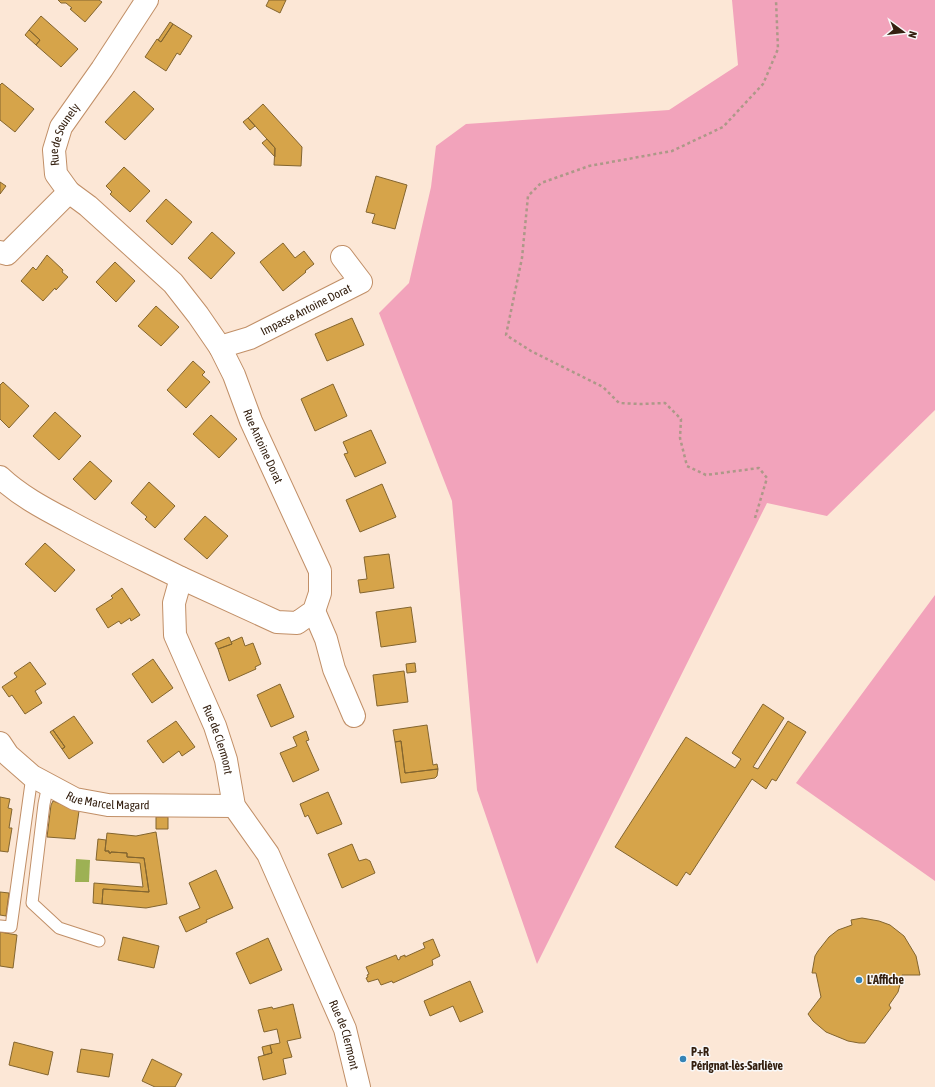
<svg xmlns="http://www.w3.org/2000/svg" width="935" height="1087" font-family="'Asap Condensed',sans-serif">
  <rect width="100%" height="100%" fill="#fce7d6"/>
  <path fill="#f2a3bb" d="M732,0H935V410L827,516L767,503L537,964L477,790L452,501L379,313L409,283L431,187L436,146L466,124L669,110L738,65Z
    M935,595V881L796,783Z"/>
  <path fill="#9db154" d="M76,859L90,860L89,882H75Z"/>
  <path fill="#d6a44a" stroke="#83652f" d="M58,0H99L102,2L85,22L70,9L72,8L66,3H61Z
    M269,0H286L280,13L266,6Z
    M41,16L78,49L61,67L36,45L40,40L29,30Z
    M170,22L173,24L161,42L158,40Z
    M173,24L192,36L180,55L177,53L166,71L145,57L157,39L161,42Z
    M29,30L40,40L36,45L25,35Z
    M2,83L34,109L15,132L0,120V85Z
    M134,91L154,109L125,140L105,122Z
    M263,104L302,147L301,166L274,165L275,148L248,118Z
    M248,118L255,126L250,130L243,122Z
    M267,139L275,148V157L262,143Z
    M124,167L150,191L130,212L110,194L112,192L106,186Z
    M376,176L407,185L395,229L372,223L375,214L366,212Z
    M0,182L6,186L0,194Z
    M166,199L192,222L172,245L146,221Z
    M212,232L235,253L211,279L188,258Z
    M283,243L295,258L304,251L314,264L305,271L306,272L283,291L260,262Z
    M47,255L63,270L62,272L68,277L56,290L55,288L43,301L21,281L33,267L36,270Z
    M115,262L135,281L116,302L96,282Z
    M156,306L179,327L161,346L138,326Z
    M352,318L364,345L327,361L315,334Z
    M193,361L205,372L202,375L210,382L186,408L167,390Z
    M3,382L29,406L9,428L0,419V385Z
    M333,384L347,416L315,431L301,399Z
    M55,412L81,436L59,460L33,436Z
    M211,415L237,439L219,458L193,434Z
    M371,430L386,463L355,477L344,454L348,453L343,442Z
    M90,461L112,481L95,500L73,479Z
    M149,482L175,506L155,528L145,519L147,517L131,503Z
    M382,484L396,517L360,532L346,500Z
    M205,516L228,536L207,559L184,539Z
    M45,543L75,570L55,592L25,564Z
    M389,554L394,588L360,593L358,580L367,579L364,557Z
    M122,588L140,615L131,621L130,618L121,624L119,621L108,628L96,609L113,598L111,596Z
    M411,607L416,642L381,647L376,612Z
    M229,637L232,644L218,649L215,643Z
    M242,637L245,646L253,643L261,664L255,667L256,669L229,681L218,649L232,644L231,642Z
    M153,659L173,688L152,703L132,674Z
    M30,662L46,684L35,691L42,703L25,714L12,695L9,697L2,687L17,677L14,673Z
    M415,663L416,672L407,673L406,664Z
    M404,671L408,702L377,706L373,675Z
    M280,684L294,717L271,727L257,695Z
    M763,704L784,718L753,767L758,769L788,721L806,732L776,781L772,779L766,789L752,779L690,875L686,872L677,886L615,847L686,737L735,768L741,759L732,753Z
    M74,716L93,743L69,759L62,749L65,747L53,730Z
    M176,721L195,747L182,756L179,751L163,763L147,741Z
    M427,725L433,765L437,764L438,769L405,773L401,741L395,742L393,730Z
    M53,730L65,747L62,749L50,732Z
    M306,731L309,740L306,741L319,770L293,782L280,753L297,746L293,737Z
    M401,741L405,773L438,769L437,776L435,778L401,783L395,742Z
    M328,792L342,824L317,834L308,815L305,817L300,804Z
    M0,797L10,799L8,808L12,809L9,828H12L8,852L0,851Z
    M53,801L79,811L75,839L47,837L51,805Z
    M156,817H168V829H156Z
    M156,832L167,904L146,908L102,904L103,889L149,892L144,858L127,857V853L111,852V853H109V851H105L107,833L136,836Z
    M98,839L106,840L105,851H109V853H111V852L127,853V857L144,858L149,892L103,889L102,904L93,903L94,883L143,887L140,863L96,860Z
    M352,844L359,861L366,859L370,861L375,873L342,888L328,854Z
    M216,870L233,908L206,920L207,922L186,932L179,917L200,908L189,883Z
    M0,892L9,893L6,916L0,915Z
    M862,918L879,921L890,925L904,936L916,956L920,975H902L901,981L898,992L889,1005L891,1008L865,1043H859L848,1041L826,1032L813,1021L808,1014L821,997L816,973H812L815,956L818,951L829,937L838,930L852,925L851,920Z
    M0,932L17,935L13,968L0,966Z
    M123,937L159,946L154,968L118,960Z
    M268,938L282,970L250,984L236,953Z
    M433,939L440,956L432,960L433,965L393,983L392,981L381,985L378,979L368,982L366,978L368,977L367,975L369,974L366,967L396,955L398,960L400,959V957L405,955V957L425,948L423,943Z
    M470,981L483,1012L460,1022L453,1006L430,1016L424,1001Z
    M293,1004L301,1038L287,1041L292,1057L283,1059L286,1074L263,1080L258,1057L272,1053L270,1045L280,1043L277,1029L264,1032L258,1010L272,1007L273,1009Z
    M14,1042L53,1052L48,1075L9,1065Z
    M270,1045L272,1053L264,1055L262,1047Z
    M81,1049L113,1054L109,1077L77,1072Z
    M152,1059L182,1074L175,1087H155L142,1081Z"/>
  <g fill="none" stroke-linecap="round" stroke-linejoin="round">
    <defs>
      <path id="service" d="M48,785L44,804L32,903L59,928L99,941
        M0,926L11,927L32,776"/>
      <g id="minor">
        <path id="s1" d="M69,192L88,206L173,283L198,315L220,347L234,375L251,421L320,571V593L314,611L297,623L277,622L181,578"/>
        <path id="s2" d="M0,252L7,254L69,192L56,174L54,150L61,127L102,69L147,0"/>
        <path id="s3" d="M220,347L250,338L361,282L342,257"/>
        <path id="s4" d="M0,477C19,495 43,508 66,520C104,541 143,559 181,578L174,603L175,635L215,726L226,760L234,806L268,854L345,1029L359,1087"/>
        <path d="M314,611L326,639L334,669L354,716"/>
        <path id="s5" d="M0,743L8,755L32,776L75,799L108,805L234,806"/>
      </g>
    </defs>
    <use href="#service" stroke="#c18f67" stroke-width="13"/>
    <use href="#minor" stroke="#c18f67" stroke-width="24"/>
    <path stroke="#ad9888" stroke-width="2.5" stroke-dasharray="3 3" stroke-linecap="butt" d="M755,518L767,478L759,468L706,475L687,466L680,438L681,419L665,403L640,404L619,403L603,387L531,351L506,335L522,258L528,196L541,183L589,166L672,151L723,127L763,84L778,49L776,0"/>
    <use href="#service" stroke="#fff" stroke-width="11"/>
    <use href="#minor" stroke="#fff" stroke-width="22"/>
  </g>
  <g fill="#3584b6" stroke="#f8f8f8" stroke-width="1.5">
    <circle cx="859" cy="980" r="4"/>
    <circle cx="683" cy="1059" r="4"/>
  </g>
  <g text-anchor="middle" stroke-width="3" stroke-linejoin="round" paint-order="stroke">
    <g font-size="12" fill="#342010" stroke="#f8f8f8">
      <text dy="4" stroke="none"><textPath href="#s2" startOffset="159">Rue de Sounely</textPath></text>
      <text dy="4" stroke="none"><textPath href="#s3" startOffset="94">Impasse Antoine Dorat</textPath></text>
      <text dy="4" stroke="none"><textPath href="#s1" startOffset="326">Rue Antoine Dorat</textPath></text>
      <text dy="4" stroke="none"><textPath href="#s4" startOffset="379">Rue de Clermont</textPath></text>
      <text dy="4" stroke="none"><textPath href="#s5" startOffset="128">Rue Marcel Magard</textPath></text>
      <text dy="4" stroke="none"><textPath href="#s4" startOffset="703">Rue de Clermont</textPath></text>
    </g>
    <g font-size="12" font-weight="bold" fill="#342010" stroke="#f8f8f8" text-anchor="start">
      <text x="867" y="984">L'Affiche</text>
      <text x="691" y="1056">P+R<tspan x="691" dy="14">Pérignat-lès-Sarliève</tspan></text>
    </g>
  </g>
  <g transform="translate(903 32) rotate(105)" stroke="#f8f8f8" stroke-width="3" paint-order="stroke">
  <path d="M0-3L7 15L0 10L-7 15Z" fill="#342010"/>
  <text y="-6" font-size="11" font-weight="bold" text-anchor="middle" fill="#342010">N</text>
  </g>
</svg>
